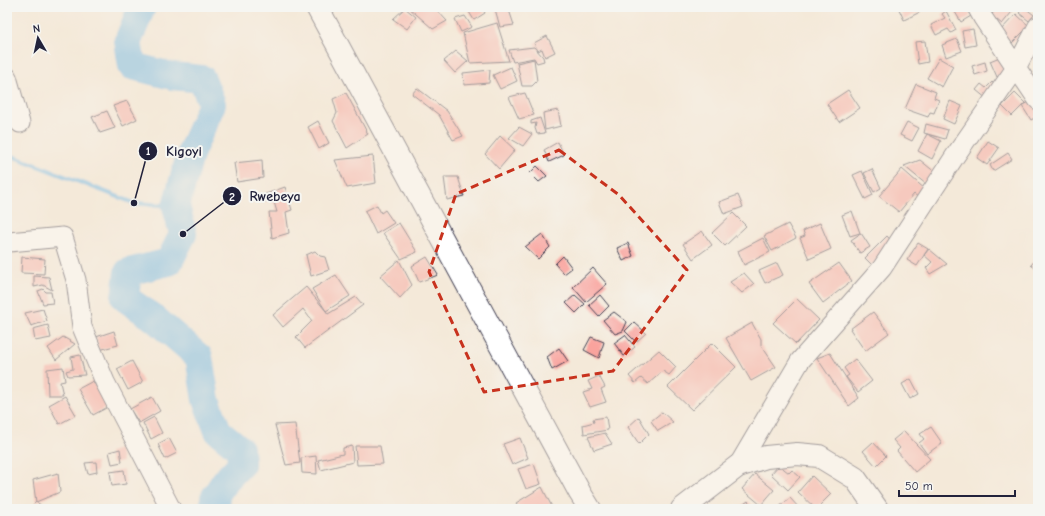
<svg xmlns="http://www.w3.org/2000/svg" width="1045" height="516" font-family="'Comic Neue',sans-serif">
  <rect width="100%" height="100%" fill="#f6f6f2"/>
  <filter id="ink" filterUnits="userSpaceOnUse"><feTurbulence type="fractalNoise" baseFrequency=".025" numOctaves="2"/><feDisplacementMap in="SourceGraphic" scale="8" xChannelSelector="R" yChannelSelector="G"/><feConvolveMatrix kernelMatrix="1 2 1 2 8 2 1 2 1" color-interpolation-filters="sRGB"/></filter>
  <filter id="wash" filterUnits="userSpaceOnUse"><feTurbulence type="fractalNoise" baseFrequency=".012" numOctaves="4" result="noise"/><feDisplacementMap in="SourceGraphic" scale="16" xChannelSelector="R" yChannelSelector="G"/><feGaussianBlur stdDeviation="0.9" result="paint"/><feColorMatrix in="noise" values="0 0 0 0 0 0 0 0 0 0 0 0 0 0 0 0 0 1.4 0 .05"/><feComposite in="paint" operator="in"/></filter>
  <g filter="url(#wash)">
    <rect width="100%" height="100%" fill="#f4e9d9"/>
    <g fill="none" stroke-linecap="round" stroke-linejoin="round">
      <path stroke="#71bae9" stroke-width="4.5" d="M7,154L134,203L176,206"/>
      <path stroke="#71bae9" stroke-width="28" d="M142,7L128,41L132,66L172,76L202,79L212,104L191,152L176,206L183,234L169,262L128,272L125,298L155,319L199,357L206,400L218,431L240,449L241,464L225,481L214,498L218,509"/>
    </g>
    <g id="blocks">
      <path fill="#f9a39d" d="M408,7H434L447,21L433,29Z
        M466,7H482L485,13L474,20Z
        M508,7L514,25L500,27L495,9Z
        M898,7H917L920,12L904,20Z
        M963,7H965L971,16L961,22L955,12Z
        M989,7H1016L1002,24L991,15L994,12Z
        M1024,7L1034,15L1029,21L1019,13Z
        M405,8L416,17L407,29L393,19Z
        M946,11L956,30L951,33L948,29L936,35L931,25L945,18L942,14Z
        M1016,14L1029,26L1012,43L1000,31Z
        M465,16L472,27L461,32L455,19Z
        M497,23L509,61L470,63L463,33Z
        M973,29L976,45L965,47L962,31Z
        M547,36L555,52L545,57L542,49L538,51L534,43Z
        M957,39L962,51L946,57L942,45Z
        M925,41L928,62L918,64L915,42Z
        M534,47L543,57L544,61L537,63L534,58L513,62L509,50Z
        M456,51L468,61L455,73L444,61Z
        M1002,56L1009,72L997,77L990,61Z
        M939,58L953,66L942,87L927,78Z
        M534,59L537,81L532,86H522L517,63Z
        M985,62L987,71L975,75L972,66Z
        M511,67L517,81L500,89L493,75Z
        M490,70L489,83L464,85L463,73Z
        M992,82L997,87L987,99L976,90L981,84L986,88Z
        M916,84L936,92L934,98L939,100L934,113L930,112L928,117L905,109Z
        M417,88L447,111L463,136L453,140L439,115L412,94Z
        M848,90L860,108L839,122L827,104Z
        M346,93L368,134L347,148L333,121L337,113L333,99Z
        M525,93L534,115L519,119L509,97Z
        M1015,93L1025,103L1012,116L1002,106Z
        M127,101L137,119L123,126L113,106Z
        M950,101L962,106L954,124L943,119Z
        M1031,101L1038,112V116L1031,120L1022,106Z
        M558,110L561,126L545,130L543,113Z
        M107,111L115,128L100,133L92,117Z
        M540,118L545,133L537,134L535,128L536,123L531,124V121Z
        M318,121L329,143L319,149L308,127Z
        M907,122L919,128L912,141L900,135Z
        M926,124L948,130L945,139L924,133Z
        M519,127L532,134L523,146L509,138Z
        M927,134L941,141L932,159L918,151Z
        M500,136L515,150L499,169L485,154Z
        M988,141L999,148L987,165L977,158Z
        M558,142L564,155L549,162L544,150Z
        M1008,153L1012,159L993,171L990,165Z
        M373,156L376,183L347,188L335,160Z
        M262,160L263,178L237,182L234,163Z
        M920,160L936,173L927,185L904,166Z
        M537,166L547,176L539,182L530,173Z
        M872,169L881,188L874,192L864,173Z
        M902,169L926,190L919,198L914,194L899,212L879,196Z
        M862,171L873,195L865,199L853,175Z
        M444,177H458L464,196L447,200Z
        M285,187L292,210L286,212L289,233L272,238L269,212H277L274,202L263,201V195Z
        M738,195L743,207L724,214L719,202Z
        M377,205L381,213L385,210L394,223L376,234L365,211Z
        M852,211L860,233L850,236L842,215Z
        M733,213L746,226L725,246L712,233Z
        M399,223L417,252L401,259L383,233Z
        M820,223L831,249L809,259L800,238L805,236L803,231Z
        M788,224L796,238L772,251L764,236Z
        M702,231L712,245L693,259L683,244Z
        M861,233L870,247L860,253L851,240Z
        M542,234L550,247L538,259L525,247Z
        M887,236L894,244L872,265L865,258Z
        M763,238L770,252L744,265L738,251Z
        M628,243L633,256L623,261L617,248Z
        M918,243L928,249L917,266L907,260Z
        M929,249L947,264L930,274L926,268L932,262L924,255Z
        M315,251L320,256L325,257L329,270L311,276L306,255Z
        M563,256L572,268L564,274L555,264Z
        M22,257L45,259L44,274L21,273Z
        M427,257L438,275L419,282L412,266Z
        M1036,259L1038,261V271L1031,265Z
        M399,260L412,285L400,298L380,276Z
        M777,263L783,275L765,283L759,271Z
        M839,263L852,281L823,303L809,284Z
        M593,268L607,284L586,302L573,287Z
        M744,273L754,284L742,293L730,282Z
        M336,275L350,296L326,311L328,314L356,297L363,305L305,348L296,337L312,321L303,309L283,327L273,315L306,287L326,311L312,289Z
        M34,276L49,277L52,290L43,285L34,287Z
        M43,289L46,292H51L53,303L43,304L38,291Z
        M575,295L585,304L576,313L566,303Z
        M600,295L609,306L599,316L589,305Z
        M797,299L819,320L796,344L773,323Z
        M43,309L47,321L31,326L25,313Z
        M614,312L627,322L623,331L615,334L603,320Z
        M873,312L889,333L865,351L850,329Z
        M634,322L646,333L636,342L625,331Z
        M752,323L761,339V345L776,367L751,381L726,338Z
        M48,325L51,338L35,341L33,329Z
        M114,331L118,345L99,350L96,337Z
        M625,335L635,347L624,356L614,343Z
        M63,337L75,344L56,360L48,348Z
        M591,337L604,342L599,358L584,350Z
        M712,343L736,367L692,410L668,387Z
        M559,348L568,361L552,370L547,357Z
        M659,350L676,367L669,375L663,371L648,384L641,378L635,383L629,376Z
        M830,353L859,398L849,406L817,358Z
        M80,355L85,375L68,376L66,371L73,369L71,357Z
        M855,359L872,381L858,392L846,377L849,375L844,368Z
        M132,361L143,382L128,390L117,369Z
        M63,367L65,381L60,382L63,395H48L47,369Z
        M599,376L605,387L601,389L606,402L590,407L583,392L592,389L588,381Z
        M911,379L919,394L910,399L902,384Z
        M93,381L108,407L93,415L78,389Z
        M65,396L76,415L59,424L49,405Z
        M152,397L160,411L139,423L130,409Z
        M662,412L673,422L658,431L651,421Z
        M154,417L162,433L151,439L143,423Z
        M606,417L608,430L584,434L583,425L594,422L593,419Z
        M639,417L649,434L639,444L628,427Z
        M295,424L300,463L286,465L275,425Z
        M931,427L942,443L927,454L919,443L924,439L920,434Z
        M904,431L930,459L915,472L897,451L900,448L893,440Z
        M605,433L612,444L594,450L588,437Z
        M169,438L177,453L165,459L158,444Z
        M520,438L528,458L512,465L503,444Z
        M873,442L886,456L876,466L863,451Z
        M352,446L353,462L321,470L318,460L343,454V448Z
        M355,446H380L383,464L357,465Z
        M120,449L122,462L112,464L109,452Z
        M316,456L317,474L302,473L301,458Z
        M96,462L97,472L88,474L85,463Z
        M534,464L541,484L526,489L518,469Z
        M779,465L789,473L792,470L800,477L788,490L771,474Z
        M124,470L126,484L112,486L110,472Z
        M58,473L60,492L36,502L33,480Z
        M755,474L774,490L761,505L742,489Z
        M812,476L831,494L816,509L798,492Z
        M542,487L553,509H520L516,503Z
        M790,498L800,509H781L779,507Z
        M748,501L755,509H737Z
        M36,502L47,509H29Z"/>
    </g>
  </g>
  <g filter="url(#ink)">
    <use href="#blocks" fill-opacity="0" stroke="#424053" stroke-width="1"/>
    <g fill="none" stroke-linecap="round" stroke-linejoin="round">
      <defs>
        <path id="minor" d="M977,7L983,18L1038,100
          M7,77L20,123
          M9,242L63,237L76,280L82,327L105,382L171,509
          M738,466L800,361L882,268L955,156L1016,68L1038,26"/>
        <path id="primary" d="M317,7L580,493L590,509
          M682,509L738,466L766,457L797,454L819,456L855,478L877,509"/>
      </defs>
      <use href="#minor" stroke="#424053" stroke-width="21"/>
      <use href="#primary" stroke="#424053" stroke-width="24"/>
      <use href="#minor" stroke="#fff" stroke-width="19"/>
      <use href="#primary" stroke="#fff" stroke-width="22"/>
    </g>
  </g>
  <path d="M0 0H1045V516H0ZM559,150L619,195L687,270L613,371L484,392L429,272L456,194Z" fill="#f4e9d9" fill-opacity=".55" fill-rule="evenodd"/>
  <path fill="none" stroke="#c8321e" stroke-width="3" stroke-dasharray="8 5" stroke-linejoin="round" d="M559,150L619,195L687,270L613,371L484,392L429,272L456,194Z"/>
  <path fill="none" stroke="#22223b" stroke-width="1.5" d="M134 203L148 151M183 234L232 196"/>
  <g fill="#22223b" stroke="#f6f6f2" stroke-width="1.5">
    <circle cx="134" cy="203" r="4"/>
    <circle cx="183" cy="234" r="4"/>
    <circle cx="148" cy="151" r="10"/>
    <circle cx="232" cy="196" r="10"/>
  </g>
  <g font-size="12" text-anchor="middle" font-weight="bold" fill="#fff">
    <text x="148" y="155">1</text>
    <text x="232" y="201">2</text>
  </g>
  <g font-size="14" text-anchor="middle" font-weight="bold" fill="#22223b" stroke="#f6f6f2" stroke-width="4" stroke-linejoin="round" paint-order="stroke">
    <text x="184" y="156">Kigoyi</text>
    <text x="275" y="201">Rwebeya</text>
  </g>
  <rect width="1045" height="516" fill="none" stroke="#f6f6f2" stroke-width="24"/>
  <g transform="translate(38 38) rotate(351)" stroke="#f6f6f2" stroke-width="3" paint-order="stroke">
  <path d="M0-3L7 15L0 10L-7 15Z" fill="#22223b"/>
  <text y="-6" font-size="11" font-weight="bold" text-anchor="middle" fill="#22223b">N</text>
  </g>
  <path d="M899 490v6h116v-6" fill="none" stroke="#22223b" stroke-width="2"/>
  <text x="905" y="490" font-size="12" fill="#22223b" stroke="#f6f6f2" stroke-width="3" paint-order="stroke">50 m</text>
</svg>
